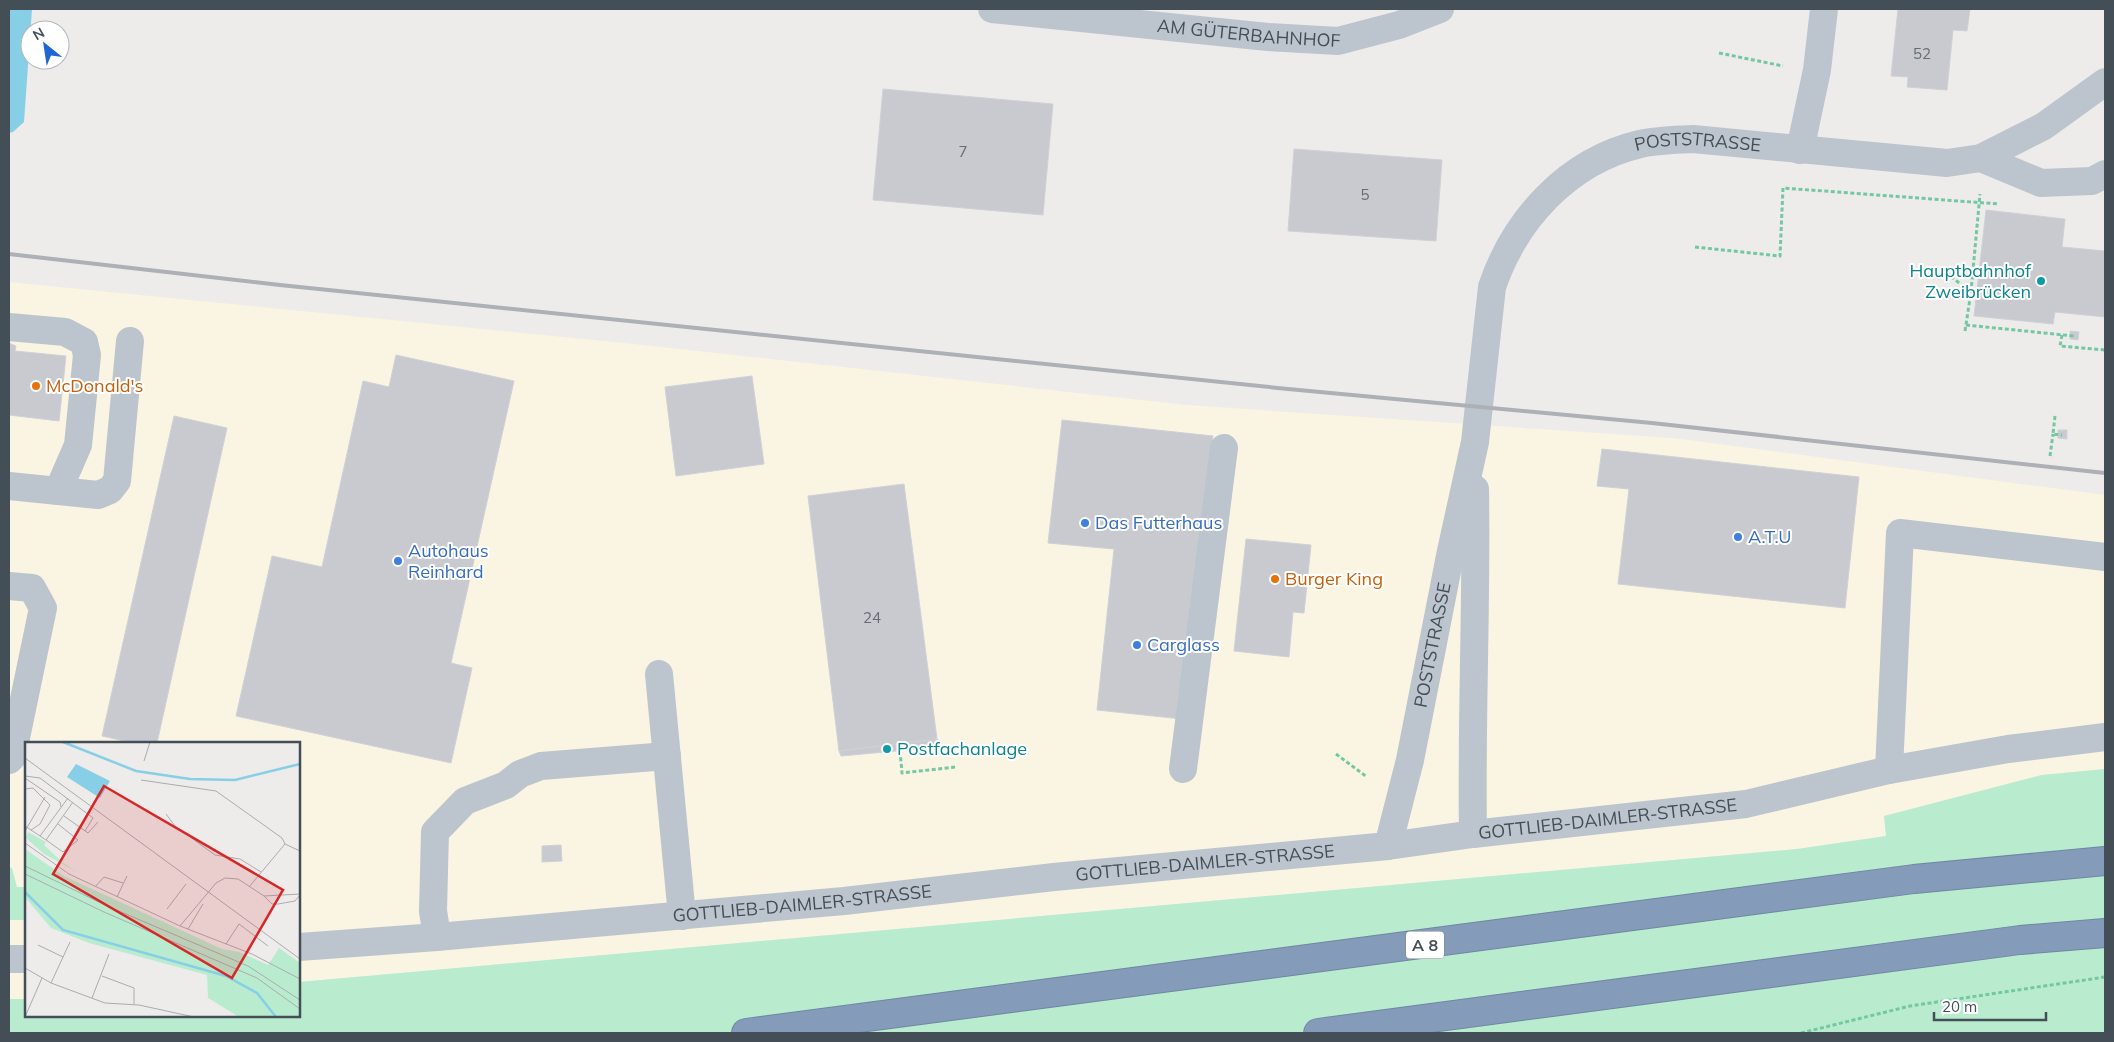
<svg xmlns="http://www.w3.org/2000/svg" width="2114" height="1042" font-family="Mulish,sans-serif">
  <rect width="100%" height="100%" fill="#eeebeb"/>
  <path fill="#faf4e3" d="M9,282L634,344L1187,405L1673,438L2105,495V769L2042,775L1884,816L1886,836L1797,849L299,982V743H26V999H9Z"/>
  <path fill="#b9eccf" d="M2105,769V1033H9V999H26V1016H299V982L1797,849L1886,836L1884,816L2042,775Z
    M9,867L12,868L17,887H26V920H9Z"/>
  <path fill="#87cfe7" d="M9,9H32L24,122L13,132L9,133Z"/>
  <path fill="#c8cad0" stroke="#cfd1d7" d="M1898,9H1970L1967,31L1953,30L1947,90L1907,87L1908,77L1891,76Z
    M883,89L1053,104L1043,215L873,200Z
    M1294,149L1442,160L1436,241L1288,231Z
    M1986,210L2065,219L2062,247L2105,251V317L2055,312L2053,324L1974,316Z
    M2070,331L2079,332L2078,340L2070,339Z
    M9,343L16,346L15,351L66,356L59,421L9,415Z
    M396,355L514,381L451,663L472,668L451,763L236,716L272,556L322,567L363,381L389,387Z
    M752,376L764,464L676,476L665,387Z
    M174,416L227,428L157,743H133L102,736Z
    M1062,420L1213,436L1182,719L1097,710L1114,549L1048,543Z
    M2058,430H2067V439L2058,438Z
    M1602,449L1859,477L1845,608L1618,584L1629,489L1597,486Z
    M904,484L937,739L839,751L808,496Z
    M1246,539L1311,545L1304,613L1293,612L1289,657L1234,651Z
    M937,739L940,747L841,756L839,751Z
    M561,845L562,861L542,862V846Z"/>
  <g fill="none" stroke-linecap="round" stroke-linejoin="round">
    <defs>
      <path id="highway" d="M746,1033L1914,879L2105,861
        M1318,1033L2020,940L2105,933"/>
    </defs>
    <use href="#highway" stroke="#6f86a5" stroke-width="30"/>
    <path stroke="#73c8a2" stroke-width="3" stroke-dasharray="4 2.5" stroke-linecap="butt" d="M1719,53L1783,66
      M1695,247L1780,256L1783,188L1999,204
      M1941,268L1970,292
      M1966,325L2074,336
      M1965,331L1971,292L1980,194
      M2062,335L2060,346L2105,350
      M2055,416L2053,434L2062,435
      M2050,456L2053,434
      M900,751L902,773L955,767
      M1336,754L1367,777
      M1801,1033L1910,1006L2105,977"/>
    <g stroke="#bcc5cd" stroke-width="28">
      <path id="s1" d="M992,9L1268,37L1338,41L1399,25L1440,9"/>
      <path d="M1800,150L1817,70L1824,9"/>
      <path d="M1981,158L2041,183L2092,181L2105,174"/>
      <path d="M9,327L65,332L84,342L87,355L78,445L58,491"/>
      <path d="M9,486L98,495L110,490L117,481L130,341"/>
      <path d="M9,586L32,588L43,608L12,757L9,760"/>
      <path d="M659,674L682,916"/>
      <path d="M1183,769L1224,448"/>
      <path d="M1889,770L1900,533L2105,557"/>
      <path d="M1473,834C1471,719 1477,604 1475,489"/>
      <path id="s2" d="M1388,846L1410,760L1451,551L1475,442L1492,287C1515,219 1568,161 1640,144C1657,140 1675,140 1693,139L1947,163L1981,158L2044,126L2105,82"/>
      <path d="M437,937L433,911L435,832L465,801L506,785L520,774L541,766L667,756"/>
      <path id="s3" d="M299,947L437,937L844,901L1054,877L1388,846L1473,834L1746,804L1889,770L2008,749L2105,737"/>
      <path d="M9,959H26"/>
    </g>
    <use href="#highway" stroke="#849bb9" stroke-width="28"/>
    <path stroke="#adb0b5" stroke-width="4" d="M9,254L280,285L1288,389L1652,423L2105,473"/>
  </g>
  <g fill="#0f9aa8" stroke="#fff" stroke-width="2">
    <circle cx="2041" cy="281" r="5"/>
    <circle cx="887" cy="749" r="5"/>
  </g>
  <g fill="#e8710a" stroke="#fff" stroke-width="2">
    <circle cx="36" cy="386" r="5"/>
    <circle cx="1275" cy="579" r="5"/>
  </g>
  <g fill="#3f7fe0" stroke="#fff" stroke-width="2">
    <circle cx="1085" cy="523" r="5"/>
    <circle cx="1738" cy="537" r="5"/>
    <circle cx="398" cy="561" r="5"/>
    <circle cx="1137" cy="645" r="5"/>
  </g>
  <g text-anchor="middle" stroke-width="4" stroke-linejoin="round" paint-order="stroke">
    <g font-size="15" fill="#656d75">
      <text x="1922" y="59">52</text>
      <text x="963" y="157">7</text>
      <text x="1365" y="200">5</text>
      <text x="872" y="623">24</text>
    </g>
    <rect fill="#fff" stroke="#7c8389" stroke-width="1" x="1406" y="931.5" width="38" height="27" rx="4"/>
    <g font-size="16" font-weight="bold" fill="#444e57">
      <text x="1425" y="951">A 8</text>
    </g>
    <g font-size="18" fill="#444e57" stroke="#fff">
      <text dy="6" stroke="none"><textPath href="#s1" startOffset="258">AM GÜTERBAHNHOF</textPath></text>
      <text dy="6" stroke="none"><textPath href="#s2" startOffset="842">POSTSTRASSE</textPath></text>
      <text dy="6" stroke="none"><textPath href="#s2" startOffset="206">POSTSTRASSE</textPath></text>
      <text dy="6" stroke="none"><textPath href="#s3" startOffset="1315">GOTTLIEB-DAIMLER-STRASSE</textPath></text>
      <text dy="6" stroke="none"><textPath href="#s3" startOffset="910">GOTTLIEB-DAIMLER-STRASSE</textPath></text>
      <text dy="6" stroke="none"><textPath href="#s3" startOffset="505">GOTTLIEB-DAIMLER-STRASSE</textPath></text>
    </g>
    <g font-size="18" fill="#0d838f" stroke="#fff" text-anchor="end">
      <text x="2031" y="277">Hauptbahnhof<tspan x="2031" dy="21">Zweibrücken</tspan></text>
      <text x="897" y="755" text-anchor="start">Postfachanlage</text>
    </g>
    <g font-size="18" fill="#c56008" stroke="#fff" text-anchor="start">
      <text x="46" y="392">McDonald's</text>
      <text x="1285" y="585">Burger King</text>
    </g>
    <g font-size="18" fill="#366cbe" stroke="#fff" text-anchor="start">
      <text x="1095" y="529">Das Futterhaus</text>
      <text x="1748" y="543">A.T.U</text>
      <text x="408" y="557">Autohaus<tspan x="408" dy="21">Reinhard</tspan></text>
      <text x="1147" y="651">Carglass</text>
    </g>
  </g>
  <g transform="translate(25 742)">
    <rect width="275" height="275" fill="#eeebeb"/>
    <path d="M3,90L21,100L19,103L37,120L52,130L19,112L1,96ZM0,107L39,134L197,207L214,210L243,223L254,206L275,221V275H214L183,256L182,233L64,201L26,186L0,155Z" fill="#b9eccf"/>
    <path d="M51,22L85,39L75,56L42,35Z" fill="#87cfe7"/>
    <path fill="none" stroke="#87cfe7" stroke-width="2.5" d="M38,0L111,29L165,37L210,38L275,22M0,150L38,188L201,234L232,251L251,275"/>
    <path fill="none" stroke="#aaacb0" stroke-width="1" d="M0,16L275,217M119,19L125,0M0,34L15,36L68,76L60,89M0,36L35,60L36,65M116,38L191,49L257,96L260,102L275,109M0,47L8,46L25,63L15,82L6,88M141,72L150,84L190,113L215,117L236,130M39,74L63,91L73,80M0,84L21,98L48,60M0,89L20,55M15,94L43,56M21,98L38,110L53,98L33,82M0,101L44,132L155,184L227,212L275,237M0,124L82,164L223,224L275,258M0,132L79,170L232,236L275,267M70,145L79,135L98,141M224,145L260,102M239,154L247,162H253L270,159L275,153M92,155L102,134M142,167L161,142M155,184L191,141L200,136L213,137L239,154L275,152M163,187L178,162M201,202L214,182L243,204M13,203L38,215M0,226L26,241L80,261L114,263L169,275M77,234L109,246V262M26,241L45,200M67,256L84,212M0,275L17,236"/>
    <path fill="#d62828" fill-opacity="0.15" stroke="#d62828" stroke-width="2.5" d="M79,44L258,148L207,236L28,132Z"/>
    <rect width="275" height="275" fill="none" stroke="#444e57" stroke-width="2.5"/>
  </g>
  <rect width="2114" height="1042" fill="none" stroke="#444e57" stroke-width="20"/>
  <g transform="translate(45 45) rotate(330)"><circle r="24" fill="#ffffff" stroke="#b4b8bc"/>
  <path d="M0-4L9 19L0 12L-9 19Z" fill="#1f66d4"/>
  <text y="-8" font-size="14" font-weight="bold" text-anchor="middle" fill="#444e57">N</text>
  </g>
  <path d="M1934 1012v8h112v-8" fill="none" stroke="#444e57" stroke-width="2.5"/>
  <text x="1942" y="1012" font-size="15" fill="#444e57" stroke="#ffffff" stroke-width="4" paint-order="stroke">20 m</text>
</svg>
